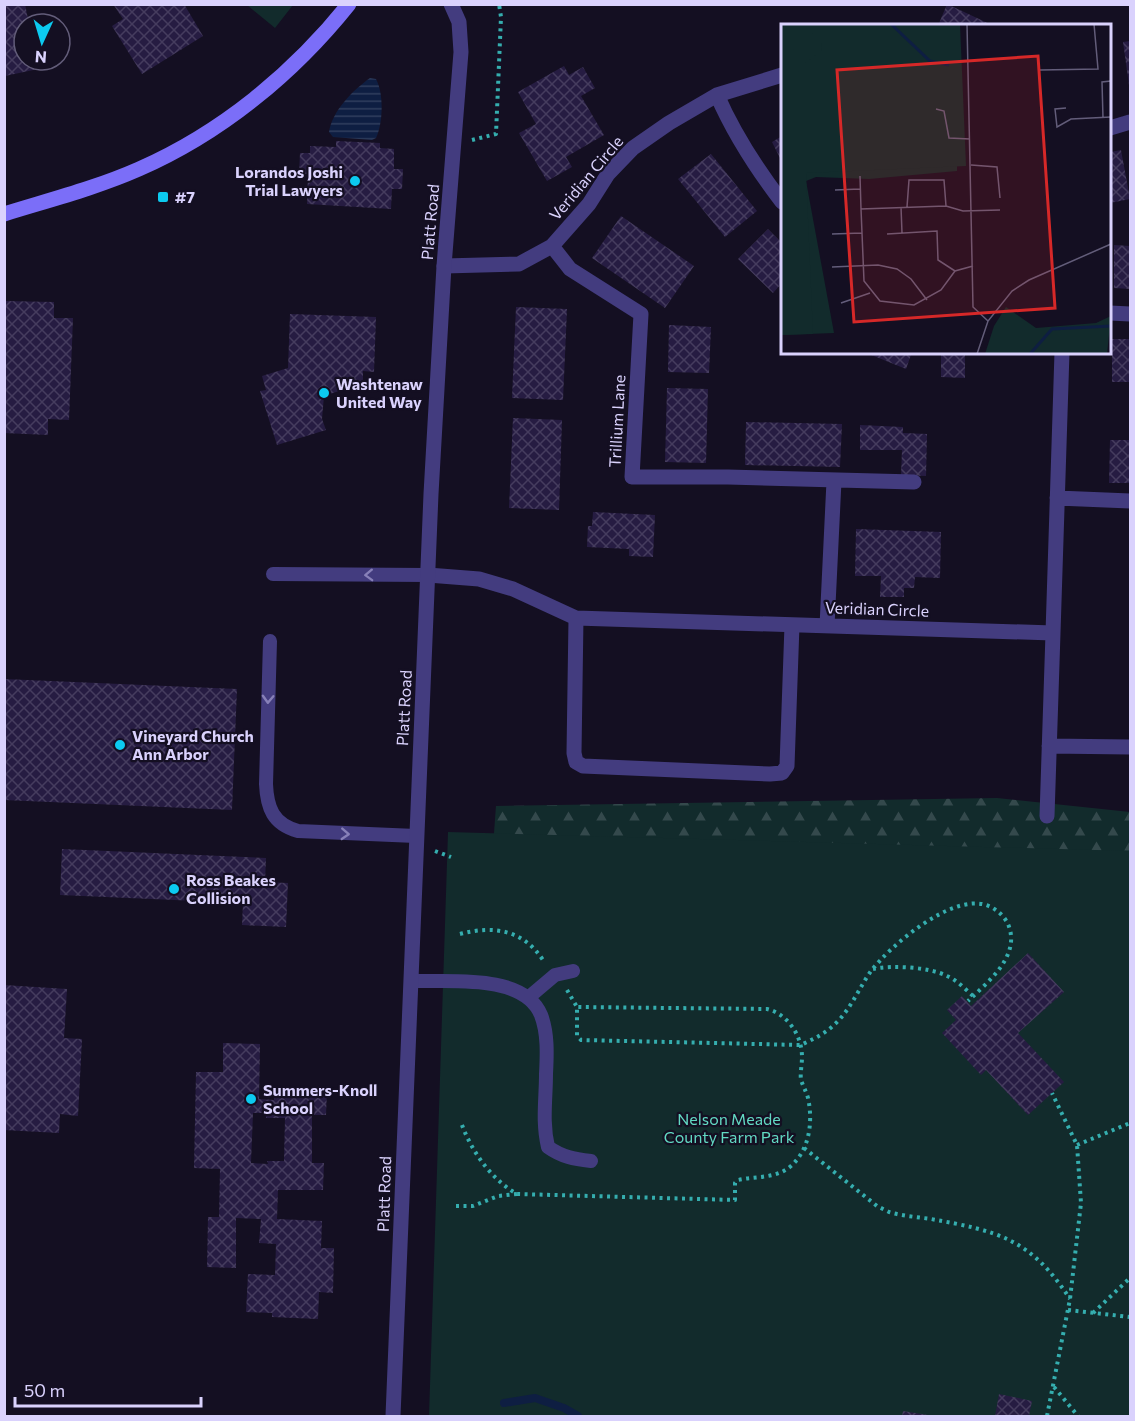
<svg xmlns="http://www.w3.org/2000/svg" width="1135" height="1421" font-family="Commissioner,sans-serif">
  <defs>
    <pattern id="forest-firs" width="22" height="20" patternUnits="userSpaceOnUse" patternTransform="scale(1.5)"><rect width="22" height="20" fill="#122b2c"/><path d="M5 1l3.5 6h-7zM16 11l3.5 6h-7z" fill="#34494c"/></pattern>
    <pattern id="water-rules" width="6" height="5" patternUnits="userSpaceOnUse" patternTransform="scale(1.5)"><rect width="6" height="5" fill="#0e1e42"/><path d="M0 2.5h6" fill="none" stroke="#303e5e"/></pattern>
    <pattern id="building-cross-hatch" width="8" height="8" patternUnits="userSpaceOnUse" patternTransform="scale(1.5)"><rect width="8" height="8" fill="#261c42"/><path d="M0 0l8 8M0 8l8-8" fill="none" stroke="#453c5e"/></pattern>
  </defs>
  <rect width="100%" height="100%" fill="#140f22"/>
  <path fill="url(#forest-firs)" d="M997,798L1130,812V1272L493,847L496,806Z"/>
  <path fill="#122b2c" d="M247,5H293L275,28Z
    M448,832L1130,851V1416H429Z"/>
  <path fill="url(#water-rules)" d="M370,78L376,79C384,94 383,123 376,138L372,140L333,137L329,132C332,111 353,90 370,78Z"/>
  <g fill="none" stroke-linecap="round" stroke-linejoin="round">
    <path stroke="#0e1e42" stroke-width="8" d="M504,1403L535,1398L564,1408L578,1416"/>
  </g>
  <path fill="url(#building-cross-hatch)" fill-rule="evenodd" d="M5,4H25L29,24H24V60H36L38,69L5,76Z
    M113,4H184L203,36L142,74L112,26L123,19Z
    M947,4L994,26H938Z
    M1130,41V84L1129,85L1123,42Z
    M564,66L569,75L583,67L595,88L581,96L604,135L566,157L572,167L547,181L519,133L536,124L518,92Z
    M782,136V162L772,142Z
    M336,141L380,143V148L394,149V169H403L402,189H392L391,209L307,204L308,174H299L300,153H310V146L336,147Z
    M1121,150L1130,199L1110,203V152Z
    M711,154L757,211L725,237L678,179Z
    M621,216L694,266L665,308L592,258Z
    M768,229L782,243V283L773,293L738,259Z
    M1114,245L1130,246V289L1114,288Z
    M6,301L54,302V318H73L69,420L48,419V435L4,433Z
    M516,307L567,309L563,400L512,398Z
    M290,314L376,317L374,372L363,371V383L324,396L322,419L326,430L277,445L260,391L266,390L262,376L288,368Z
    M669,325L711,327L709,373L668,372Z
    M1112,339H1130V382H1112Z
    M864,352H912L906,369Z
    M941,352H965V378L941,377Z
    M667,388L708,389L706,463L665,462Z
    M513,418L562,420L559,510L509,508Z
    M746,422L842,424L840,467L745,465Z
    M860,425L903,427V433L927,434L926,476L901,475L902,450H860Z
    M1110,440H1130V483H1109Z
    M593,512L655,515L653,557L629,556V549L587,547L588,526H592Z
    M856,529L941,532L940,578L915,577L914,588H904V597H880L881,576H855Z
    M4,679L237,689L232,810L4,800Z
    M62,849L266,858L265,882L288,883L286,927L242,925L243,903L60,895Z
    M1028,953L1064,992L1018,1033L1064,1082L1028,1115L986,1070L981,1075L942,1033L956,1020L947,1010L962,996L971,1006Z
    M4,985L67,989L64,1038L82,1039L78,1116L60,1114L59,1133L4,1130Z
    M223,1043L260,1044L259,1099L274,1100V1090L327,1091L326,1115H312V1163H324L323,1190H278L277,1219L322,1221L321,1248H334L333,1293L319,1292L318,1319L272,1317V1313L246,1312L248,1274L275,1275L276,1244L259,1243L261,1219L236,1218V1268L207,1267L208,1217H219L220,1169L194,1168L196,1072H223ZM253,1113H266V1118H285L284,1161H267L268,1164L251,1163Z
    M999,1394L1032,1401L1029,1416H995Z
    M903,1411L928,1415V1416H902Z"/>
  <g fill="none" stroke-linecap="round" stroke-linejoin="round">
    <path stroke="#35aeaf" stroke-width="4" stroke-dasharray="3 4.5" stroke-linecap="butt" d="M472,140L496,134L501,17L499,4
      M435,851L451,857
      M460,934C494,925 523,930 543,960
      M873,969C892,965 930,967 947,976C957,980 965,989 973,996
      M567,990L577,1007V1036L581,1040L801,1045C813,1039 825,1034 835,1024C851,1009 859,988 871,971C891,945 951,894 986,905C995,908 1002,914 1007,922C1023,954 989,981 968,1001
      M462,1125C472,1152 492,1180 517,1194L735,1200V1183L738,1180C756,1176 776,1179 791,1166C810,1149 813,1121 808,1098C806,1091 803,1086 801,1080C800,1073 802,1065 802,1057C802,1036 788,1014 767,1009L577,1007
      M1077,1145L1130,1123
      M804,1148L877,1206L889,1212C902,1216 917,1217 931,1219C998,1231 1031,1239 1070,1299
      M456,1206H473L498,1196L517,1194
      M1068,1310L1130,1317
      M1093,1313L1130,1278
      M1054,1387L1078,1416
      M1047,1416L1070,1299L1081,1203L1077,1145L1052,1093"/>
    <path stroke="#433c7f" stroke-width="14" d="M273,574L428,575
      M270,641L266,784C267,808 273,824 298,831L416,836
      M411,981C448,982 524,973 541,1015C548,1033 547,1055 546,1074C546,1099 542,1122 548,1147C562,1157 574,1159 591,1161
      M529,997L555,975L573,971"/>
    <path stroke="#433c7f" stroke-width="15" d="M717,95C734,134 756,168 782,202
      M1110,128L1130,122
      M552,246L570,269L641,314L632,477H728L914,482
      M444,266L519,264L552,246L589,204L608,174L633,148L669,123L717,95L782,75
      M1110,313L1130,314
      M1057,498L1130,501
      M428,575L479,579L513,589L576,618L1053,633L1062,352
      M576,618L574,753L576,762L583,766L770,774L782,773L787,766L792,625
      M827,626L834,481
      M1049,746L1130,747
      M1047,816L1053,633"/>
    <path stroke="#433c7f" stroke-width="15" d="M393,1416L431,494L444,266L461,52L459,22L451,4"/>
    <path stroke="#7b6ef8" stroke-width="15" d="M4,214C49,200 96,188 139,169C221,133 293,74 349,4"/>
  </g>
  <defs><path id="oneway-chevron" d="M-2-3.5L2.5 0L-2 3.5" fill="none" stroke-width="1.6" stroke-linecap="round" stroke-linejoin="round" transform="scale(1.5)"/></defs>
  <g stroke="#8780b8">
    <use href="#oneway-chevron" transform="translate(369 575) rotate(178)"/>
    <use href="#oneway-chevron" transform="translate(268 699) rotate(92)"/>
    <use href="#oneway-chevron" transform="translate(345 834) rotate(3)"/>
  </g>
  <g fill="#0ccaf0" stroke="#140f22" stroke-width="2">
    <circle cx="355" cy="181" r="6"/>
    <rect x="157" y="191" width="12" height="12" rx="3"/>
    <circle cx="324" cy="393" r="6"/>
    <circle cx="120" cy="745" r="6"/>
    <circle cx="174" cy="889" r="6"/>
    <circle cx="251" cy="1099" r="6"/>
  </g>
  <g text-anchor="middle" stroke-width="4.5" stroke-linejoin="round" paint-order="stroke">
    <g font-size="16" font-weight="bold" fill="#dad2fd" stroke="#140f22" text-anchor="start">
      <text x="343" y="178" text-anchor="end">Lorandos Joshi<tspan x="343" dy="18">Trial Lawyers</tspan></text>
      <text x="175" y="203">#7</text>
      <text x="336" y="390">Washtenaw<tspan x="336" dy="18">United Way</tspan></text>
      <text x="132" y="742">Vineyard Church<tspan x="132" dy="18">Ann Arbor</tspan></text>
      <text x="186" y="886">Ross Beakes<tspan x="186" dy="18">Collision</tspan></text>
      <text x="263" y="1096">Summers-Knoll<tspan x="263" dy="18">School</tspan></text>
    </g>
    <g font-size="16" fill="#dad2fd" stroke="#140f22">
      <text transform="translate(586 178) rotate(-50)" y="6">Veridian Circle</text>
      <text transform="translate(430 222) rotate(-85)" y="6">Platt Road</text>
      <text transform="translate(617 421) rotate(-87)" y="6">Trillium Lane</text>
      <text transform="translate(877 609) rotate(2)" y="6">Veridian Circle</text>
      <text transform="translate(404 708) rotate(-87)" y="6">Platt Road</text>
      <text transform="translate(384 1194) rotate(-88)" y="6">Platt Road</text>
    </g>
    <g font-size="16" fill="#62d9c3" stroke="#140f22">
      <text x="729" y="1125">Nelson Meade<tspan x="729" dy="18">County Farm Park</tspan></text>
    </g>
  </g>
  <g transform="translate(781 24)">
    <rect width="330" height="330" fill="#140f22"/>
    <path d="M0,81L176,140V147L88,155L35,153L25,157L53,309L0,311Z" fill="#122b2c"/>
    <path d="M0,0H179L185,142L25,149L32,310L0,311ZM225,283L255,304L315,299L330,292L326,330H204L213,302Z" fill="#122b2c"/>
    <path d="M0,0H23L41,20L40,27L25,39L0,12ZM0,31L18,47L3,62L0,59Z" fill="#122b2c"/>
    <path fill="none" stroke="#0e1e42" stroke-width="3" d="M110,0L149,37L168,41M249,330L271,305L330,302"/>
    <path fill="none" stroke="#635d7a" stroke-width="1.5" d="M186,0L192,283L207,297M270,0H303M259,46L317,45L313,0M285,84L274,85L276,103L290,95L330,93M155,85L163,87L168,114L189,115M322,94L321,58L330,57M190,141L216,143L219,174M79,152L80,185M54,166L79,165M120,183L121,209M126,183L128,156H163L165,182M51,210L81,209M106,210L156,207L157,236L174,247M192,242L174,247L160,266L133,281L99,277L83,257L80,185L165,182L182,187L219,186M51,243L97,241L116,245L130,255L146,276M60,279L89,269M196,330L207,297L231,267L248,256L330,220"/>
    <path fill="#d62828" fill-opacity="0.15" stroke="#d62828" stroke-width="3" d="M257,32L274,284L73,298L56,46Z"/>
    <rect width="330" height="330" fill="none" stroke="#dad2fd" stroke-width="3"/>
  </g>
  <rect width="1135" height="1421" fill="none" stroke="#dad2fd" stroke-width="12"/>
  <g transform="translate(42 42) rotate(184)"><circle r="28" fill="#140f22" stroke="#635d7a" stroke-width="1.5"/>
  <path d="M0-4.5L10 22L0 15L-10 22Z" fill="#0ccaf0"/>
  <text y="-9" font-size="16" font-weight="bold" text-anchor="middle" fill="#dad2fd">N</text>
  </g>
  <path d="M15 1397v9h186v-9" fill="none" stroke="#dad2fd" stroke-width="3"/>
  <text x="24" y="1397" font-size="18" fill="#dad2fd" stroke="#140f22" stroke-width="4.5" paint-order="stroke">50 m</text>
</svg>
